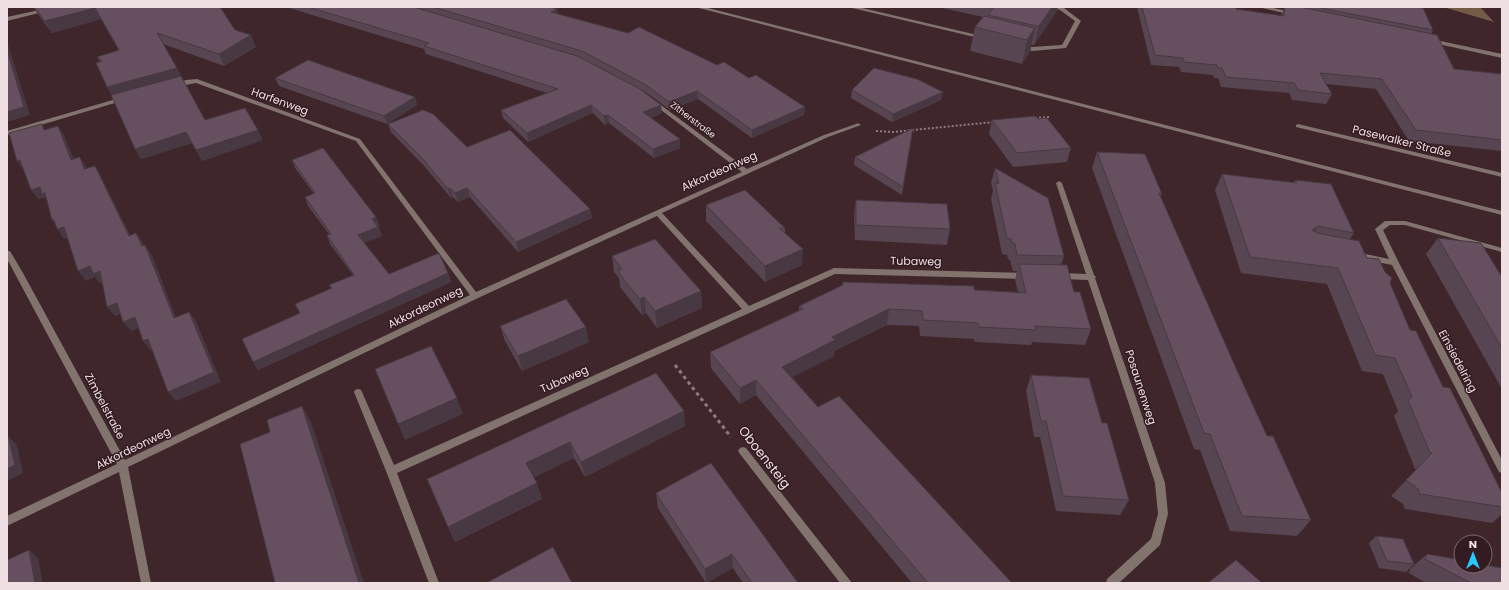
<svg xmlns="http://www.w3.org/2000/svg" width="1509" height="590" font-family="Poppins,sans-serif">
  <rect width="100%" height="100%" fill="#3e262b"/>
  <path fill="#745b46" d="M1443,7H1480L1494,22Z"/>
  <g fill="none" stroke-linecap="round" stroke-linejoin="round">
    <path stroke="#907b80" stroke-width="2" stroke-dasharray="2 2" stroke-linecap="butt" d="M1035,118L1050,117
      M876,131L893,132L994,122"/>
    <path stroke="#907b80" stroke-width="3" stroke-dasharray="3.5 3.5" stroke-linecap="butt" d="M675,365L731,437"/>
    <path fill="#82736f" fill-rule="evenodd" d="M695,7H704L1502,211V215Z
      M848,7H858L986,37L983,39Z
      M1050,7L1064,8L1081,21L1066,48L1032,51L1019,47V45L1032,47L1062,45L1075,21L1060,10Z"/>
    <path fill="#82736f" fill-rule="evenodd" d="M53,7H63L7,21V17Z
      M197,79L360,139L476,292L742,172L652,103V101L654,100L747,169L824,135L856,124L858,123L861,125L828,137L662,213L749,306L834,268L1027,273L1031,276L1027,279L835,274L397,473L439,583H429L386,471L354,392L355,390L358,389L361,390L362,392L394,465L742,309L657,216L478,298L128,467L151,583H141L119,472L7,526V516L117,464L7,259V251H10L23,273L125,460L470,295L356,141L196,83L175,87L172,85L186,80Z
      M123,97L125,98V100L7,135V131Z
      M1298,124L1502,173V177L1296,127V125Z
      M1059,181L1062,183L1094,275L1096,277L1095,278L1165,483L1168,514L1160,545L1119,583H1106L1107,579L1151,539L1158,514L1155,483L1088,280L1061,279L1057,276L1061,273L1086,274L1056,183Z
      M1385,221H1405L1502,248V252L1405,225H1390L1383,230L1399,263L1502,460V473L1499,472L1392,265L1356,258L1352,255L1356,252L1389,259L1375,229Z
      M743,447L746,448L852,583H840L740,454L738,451L740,448Z"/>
    <path fill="#82736f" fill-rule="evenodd" d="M1258,7H1269L1295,13L1292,15Z
      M1431,39L1502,54V58L1429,42V40Z"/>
  </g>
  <path fill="#584552" d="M33,7H220L235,30L256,47L224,66L163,44L205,120L263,140L202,161L192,143L141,159L135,149L112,95L107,87L100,62L97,57L119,50L101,19L52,33Z
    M286,7H550L558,14L717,65L749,78L805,107L804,115L752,138L698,99L670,110L647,93L641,89L662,113L651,118L680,148L654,158L609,123L605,125L593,113L528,142L503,118L501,110L547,93L426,54L424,49Z
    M938,7H1058L1057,11L1034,45H1031L1030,52L1022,64L970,51L975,27L983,17Z
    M1137,7H1236V9L1281,16L1284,8H1282V7H1415L1433,30L1431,34L1454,69L1502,74V151L1409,141L1376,89L1326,84L1332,94L1326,104L1292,100L1289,93L1221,87L1218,78H1214L1213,75L1181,72L1179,67L1151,65Z
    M275,78L415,97L417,105L387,124L279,86Z
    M852,90L943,92L941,100L892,122L851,98Z
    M1038,119L1071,148L1067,162L1013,167L989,134L992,120Z
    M388,124L467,147L590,209L592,218L518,252L470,197L458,202L453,197L451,198L425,167L391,132Z
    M912,136L902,195L854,165L855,157Z
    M1097,152L1162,194L1161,197L1235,366L1267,436L1311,520L1297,536L1230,531L1200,450L1194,449L1092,168Z
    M292,160L380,226H378L382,236L364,243L389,274L448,273L451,282L258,370L253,362L300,313L331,288L329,285L353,275L330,244L327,235L329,234L308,206L305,197L314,194L295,168Z
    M995,168L1064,256L1061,265L1074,292L1091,329L1085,345L1032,342L1031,345L975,342L974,339L920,336L919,326L887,325L834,351V356L792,377L818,407L1012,583H912L756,395L740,404L711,368L710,352L799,310V306L842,285L843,282L1018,292L1015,280L1017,271H1013L1010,260L1008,259L1007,255L1002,254L991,199L993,190L991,183Z
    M1222,174L1294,183L1295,180L1354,233L1350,239L1390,283L1410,330L1443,387L1502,493V514L1492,523L1405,509L1403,504L1391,496L1417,469H1415L1394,416L1398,411L1383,374L1362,371L1327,284L1241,273L1215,190Z
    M856,200L950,229L947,245L855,240L854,215Z
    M706,205L785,228V233L802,265L765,282L706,221Z
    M1438,238L1502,277V389L1426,254Z
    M612,256L701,291L702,308L657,328L646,313L642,315L620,287L619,278L614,272Z
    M500,326L589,342L522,371L505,341Z
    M656,373L685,426L585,477L574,458L534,477L542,499L455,542L448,527Z
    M1031,375L1102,423L1129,500L1120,515L1056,511L1040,437H1034L1026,391Z
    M656,493L798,583H743L733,568L706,583L658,508Z
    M1376,536L1414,564L1406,572L1379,568L1369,543Z
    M1427,554L1502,583H1426L1409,573L1410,569Z"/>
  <path fill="#473842" d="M1052,7H1058L1057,11L1034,45L1039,26Z
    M95,8L102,19L52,33L45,21Z
    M557,9L558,16L551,12Z
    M1035,28L1030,52L1022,64L1027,40Z
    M251,35L256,47L224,66L219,54Z
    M7,41L30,115L7,122Z
    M177,68L183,80L114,99L107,87Z
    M697,91L698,99L670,110L669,102Z
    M943,92L941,100L892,122L893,114Z
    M415,97L417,105L387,124L384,116Z
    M591,105L593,113L528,142L527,133Z
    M661,105L662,113L644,120L643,112Z
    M805,107L804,115L752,138V130Z
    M608,115L609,123L605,125L604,116Z
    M58,126L64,135L78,169L71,160Z
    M258,130L263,140L202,161L196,150Z
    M186,132L192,143L141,159L135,149Z
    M680,139V148L654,158L653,149Z
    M80,157L86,167L90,179L84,169Z
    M20,160L24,171L17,161Z
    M95,166L101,176L135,245L129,236Z
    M40,187L52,203L50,204L45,198L38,199L31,190Z
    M450,188L453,197L451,198L448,189Z
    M467,188L470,197L458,202L455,193Z
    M590,209L592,218L518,252L516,242Z
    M376,217L380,226L375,227L372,219Z
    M52,220H54L64,227L71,236L64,239L57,229H58Z
    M1318,226L1308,242L1312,230Z
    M378,227L382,236L362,244L358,235Z
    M136,233L143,243L149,256L142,246Z
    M145,245L152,255L180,328L174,318Z
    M803,249L802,265L765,282V266Z
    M90,266L100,271L108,281L100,284L95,277L86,281L78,271Z
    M448,273L451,282L258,370L253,362Z
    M701,291L702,308L657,328L655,311Z
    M644,297L646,313L642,315L640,299Z
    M117,303L125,313L115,316L107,307Z
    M889,309L887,325L834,351V356L782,382V367L832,337Z
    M189,312L196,321L221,382L176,401L168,392Z
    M135,317L142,327L131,331L123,322Z
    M586,327L589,342L522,371L518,356Z
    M148,339L155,349L151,351L143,341Z
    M756,380V395L740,404V388Z
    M457,398L463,414L405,440L398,424Z
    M302,406L311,422L364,583H359Z
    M684,411L685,426L585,477L581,462Z
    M8,436L17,445L23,473L7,481Z
    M570,442L574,458L531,479L526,463Z
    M537,483L542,499L455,542L448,527Z
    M29,550L38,558L43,583H35Z
    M732,554L733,568L706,583L705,569Z"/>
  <path fill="#66505f" stroke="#473842" d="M34,7H220L235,30L251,35L219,54L157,33L177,68L107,87L96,63L102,61L97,57L119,50L95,8L45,21Z
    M308,7H414L577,56L640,89L661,105L643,112L680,139L653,149L608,115L604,116L591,105L527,133L501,110L558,89L424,46L429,43Z
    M433,7H550L557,9L551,12L628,33L639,27L717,65L724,62L749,78L756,75L805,107L752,130L697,91L669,102L646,85L582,51Z
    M994,7H1052L1039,26H1037L988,15Z
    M1142,7H1236V9L1284,16L1285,7H1300L1437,35L1454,69L1502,74V140L1416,130L1382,79L1320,73L1332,94L1298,90L1294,83L1226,77L1222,68H1218L1217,65L1184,62L1183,58L1155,55Z
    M1316,7H1415L1423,8L1433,30Z
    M984,16L1035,28L1027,40L975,27Z
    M7,50L24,107L7,112Z
    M308,60L415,97L384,116L275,78Z
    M874,68L917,79L943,92L893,114L852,90Z
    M181,76L205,120L245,108L258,130L196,150L186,132L135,149L111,95Z
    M423,110L433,114L467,147L510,130L590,209L516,242L467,188L455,193L450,188L448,189L422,158L388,124Z
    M1035,116L1038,119L1047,118L1071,148L1017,153L992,120Z
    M42,124L44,130L58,126L71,160L80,157L84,169L95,166L129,236L136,233L142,246L145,245L174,318L189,312L214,372L168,392L148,339L143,341L135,317L123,322L117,303L107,307L100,271L93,274L90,266L78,271L64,227L57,229L54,220H52L45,193L42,194L40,187L31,190L20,160L17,161L9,133Z
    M913,128L903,187L855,157Z
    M323,148L376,217L372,219L378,227L358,235L389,274L439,253L448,273L253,362L242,339L300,313L295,304L332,288L329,285L354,275L327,235L331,234L305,197L315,193L292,160Z
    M1097,152L1145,154L1162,194L1159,193L1235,366L1267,436H1273L1311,520L1242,516L1210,434L1204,433Z
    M995,168L1048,198L1064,256L1017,255L1015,244L1012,243L1011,239L1007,238L995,183L999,184Z
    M1222,174L1297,183L1295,180L1331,184L1354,233L1318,226L1312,230L1317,233L1359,241L1367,258L1379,259L1385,272L1392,278L1390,283L1410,330L1416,331L1443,387L1450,388L1502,493V507L1420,494L1418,489L1406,480L1432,453H1430L1408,400L1412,397L1395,358L1375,355L1338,268L1250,257Z
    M745,190L785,228H779L803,249L765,266L706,205Z
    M856,200L947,204L950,229L856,225Z
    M1438,238L1481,243L1502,277V348Z
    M655,239L701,291L655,311L644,297L640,299L628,285L618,271L622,269L612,256Z
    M1019,264L1067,265L1074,292H1080L1091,329L1035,326L1036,330L979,327L978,323L923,320L922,311L889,309L832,337L835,340L782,367L818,407L839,396L1012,583H928L756,380L740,388L710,352L803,309L799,306L843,285V282L974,286V290L1026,293Z
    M566,299L586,327L518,356L500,326Z
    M431,346L457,398L398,424L375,369Z
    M656,373L684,411L581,462L570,442L526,463L537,483L448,527L427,479Z
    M1031,375L1089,378L1102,423H1107L1129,500L1063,496L1046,421H1041Z
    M302,406L359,583H275L240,444L270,432L267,420Z
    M8,436L15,465L7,469V437Z
    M711,463L798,583H752L732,554L705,569L656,493Z
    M1376,536L1403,539L1414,564L1387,561Z
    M553,547L572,583H489L488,582Z
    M29,550L35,583H7V560Z
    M1427,554L1461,560V566H1485V565L1502,568V583H1471L1425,559Z
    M1236,560L1262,583H1208Z"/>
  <g text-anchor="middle" stroke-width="3" stroke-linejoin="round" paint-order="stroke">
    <g font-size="9" fill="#f0e0e3" stroke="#331c21">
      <text transform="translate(693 120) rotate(37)" y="3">Zitherstraße</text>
    </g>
    <g font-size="11" fill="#f0e0e3" stroke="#331c21">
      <text transform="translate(280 101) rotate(20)" y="4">Harfenweg</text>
      <text transform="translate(1402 141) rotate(14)" y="4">Pasewalker Straße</text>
      <text transform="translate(719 171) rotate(-24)" y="4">Akkordeonweg</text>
      <text transform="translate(916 261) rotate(1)" y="4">Tubaweg</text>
      <text transform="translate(425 307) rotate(-26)" y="4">Akkordeonweg</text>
      <text transform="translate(1458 361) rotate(62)" y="4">Einsiedelring</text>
      <text transform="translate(564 379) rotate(-24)" y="4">Tubaweg</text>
      <text transform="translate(1141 387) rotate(72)" y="4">Posaunenweg</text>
      <text transform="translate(105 406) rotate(62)" y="4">Zimbelstraße</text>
      <text transform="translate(133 448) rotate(-26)" y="4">Akkordeonweg</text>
    </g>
    <g font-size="13" fill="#f0e0e3" stroke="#331c21">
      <text transform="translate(765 457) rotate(52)" y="5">Oboensteig</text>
    </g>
  </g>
  <rect width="1509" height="590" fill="none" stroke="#f0e0e3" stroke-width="16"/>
  <g transform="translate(1473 554)"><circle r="19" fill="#331c21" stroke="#7f6a6f"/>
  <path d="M0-3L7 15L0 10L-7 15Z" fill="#27c8ff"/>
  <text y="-6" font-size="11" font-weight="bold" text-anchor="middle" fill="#f0e0e3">N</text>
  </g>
</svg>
